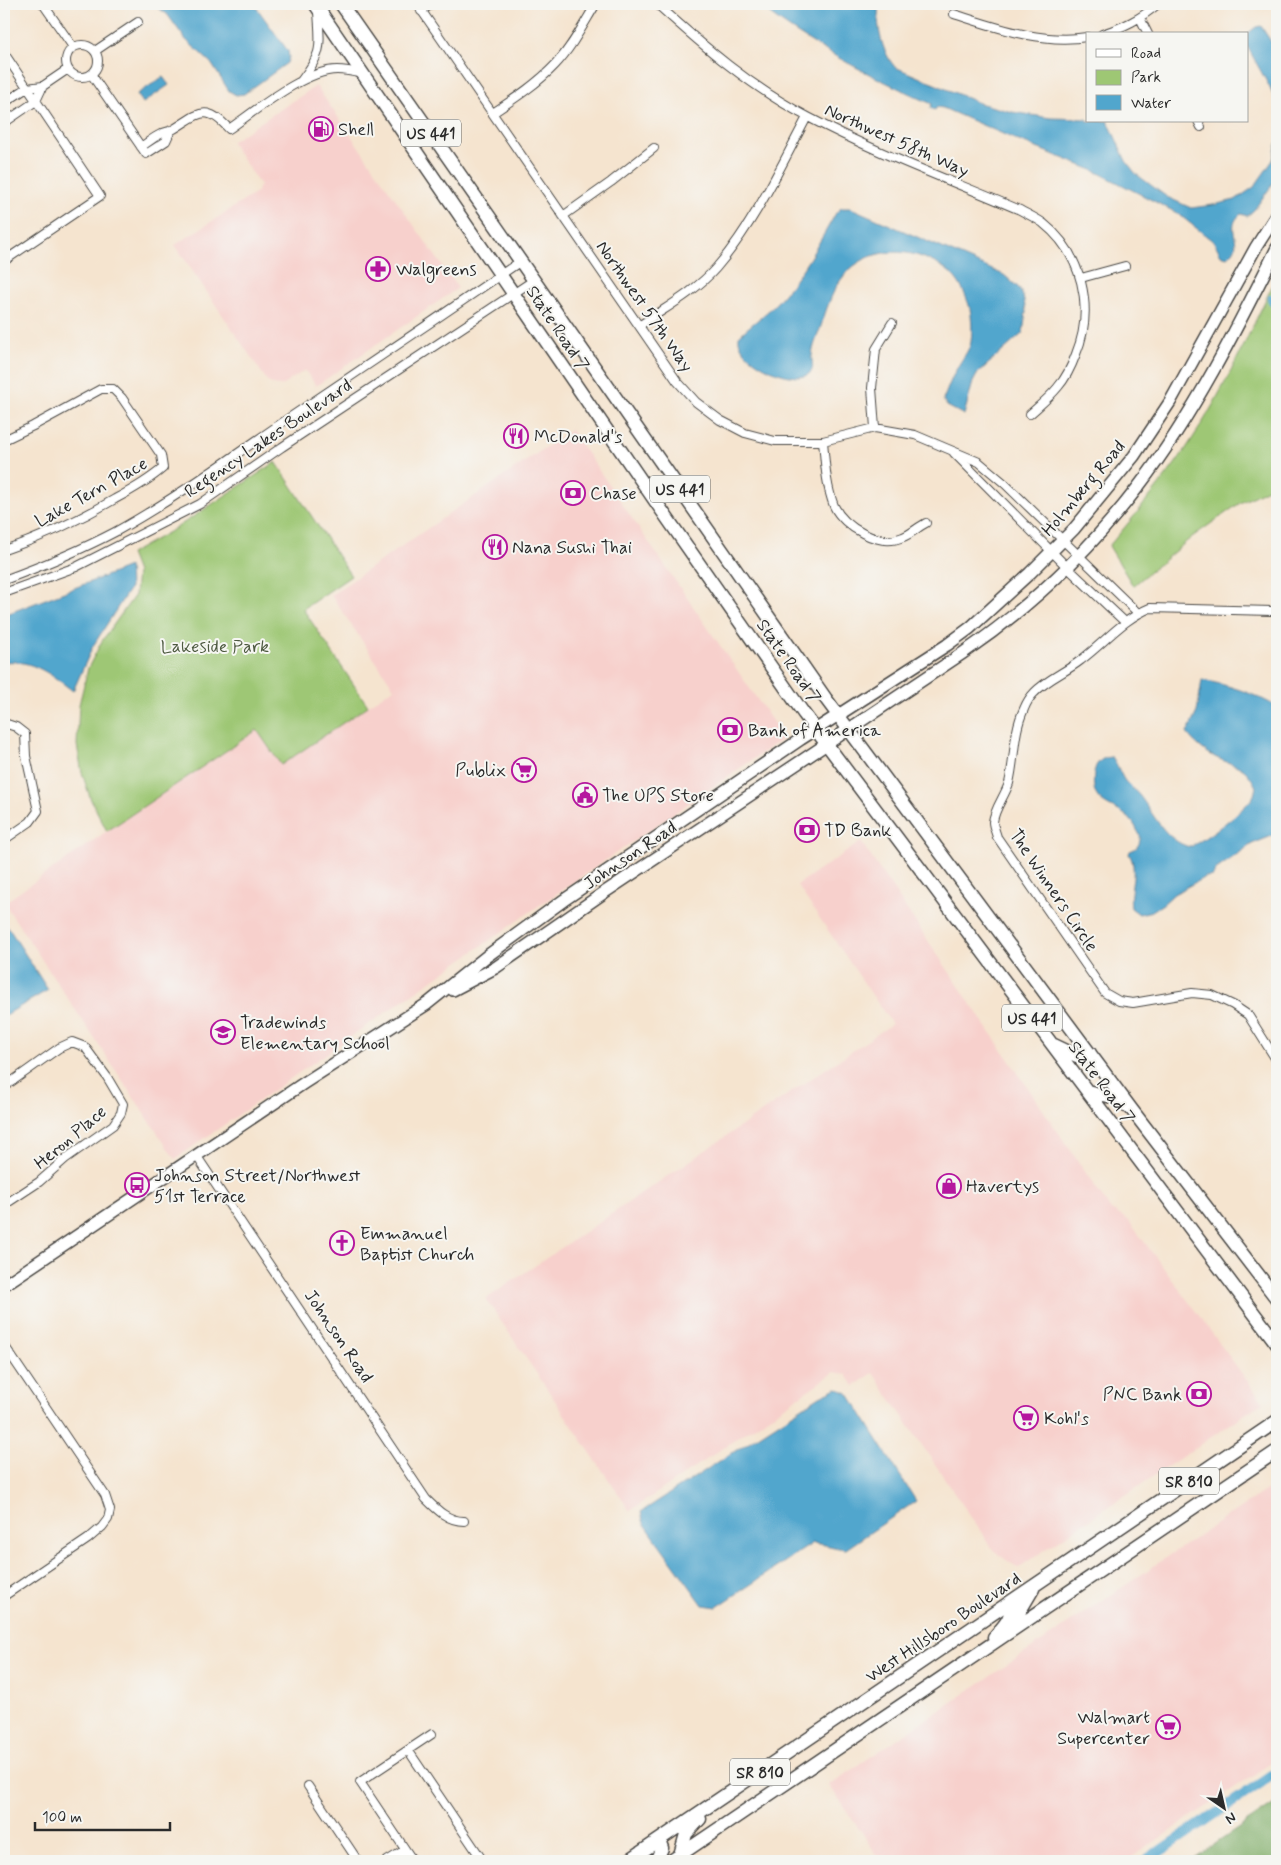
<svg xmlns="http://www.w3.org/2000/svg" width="1281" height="1865" font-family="Mynerve,sans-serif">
  <rect width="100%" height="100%" fill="#f6f6f2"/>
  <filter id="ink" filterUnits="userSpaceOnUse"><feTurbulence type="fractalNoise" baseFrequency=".02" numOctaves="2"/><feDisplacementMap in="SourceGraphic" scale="10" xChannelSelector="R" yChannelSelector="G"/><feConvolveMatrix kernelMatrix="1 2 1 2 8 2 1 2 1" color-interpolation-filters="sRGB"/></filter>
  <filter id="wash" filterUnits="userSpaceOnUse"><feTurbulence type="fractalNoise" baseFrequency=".0096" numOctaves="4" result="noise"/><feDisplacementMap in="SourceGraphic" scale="20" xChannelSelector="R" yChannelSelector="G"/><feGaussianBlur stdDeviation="1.12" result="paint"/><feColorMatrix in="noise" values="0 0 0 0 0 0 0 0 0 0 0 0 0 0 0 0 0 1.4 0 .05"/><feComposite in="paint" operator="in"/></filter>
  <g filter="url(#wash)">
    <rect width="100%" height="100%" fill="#f5e4cf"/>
    <path fill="#f7d0cc" d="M316,86L458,288L316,386L305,370L283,385L276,386L268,382L175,245L256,193L260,185L231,142Z
      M571,430L784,738L540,905L175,1159L4,903L107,831L258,730L281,765L394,688L331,595Z
      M861,842L1111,1210L1128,1220L1263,1402L1018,1568L994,1551L873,1373L854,1386L847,1375L835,1372L630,1511L486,1299L892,1024L797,885Z
      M1277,1483V1759L1126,1861H881L829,1785Z"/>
    <path fill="#9ec774" stroke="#647950" d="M1277,276V484L1240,503L1192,537L1133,586L1109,546C1136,514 1163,482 1187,447C1223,394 1249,333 1277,276Z
      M276,462L351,576L303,609L368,706L281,765L257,730L107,831L91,800L82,773L77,745L79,705L88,668L102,641L135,595L137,572L130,554L176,528Z"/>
    <path fill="#7eac66" stroke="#546c48" d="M1277,1802V1861H1190Z"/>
    <path fill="#51a6cd" stroke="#3e687c" d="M151,4H254L288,51L289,57L287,63L244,94L236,95L229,91L211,63L186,40L167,14Z
      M757,4H879C876,24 881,51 895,67L979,103L1012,112L1051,118L1087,119V121H1108L1126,161L1136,174L1167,197L1191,208L1213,205L1235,200L1254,187L1273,160L1277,143V178L1254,210L1247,216L1241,214C1222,229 1248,244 1227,257L1221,255L1214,242L1177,213L1095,171L1019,141L943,108L937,107L935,110L930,108L932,104C871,76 809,46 757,4Z
      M1261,26L1277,51V104L1269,86L1247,46V34L1256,27Z
      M163,77L169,85L143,103L137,94Z
      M841,208H851L1004,275L1019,288L1023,296L1026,312L1023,333L978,373L973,382L964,415L947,406L943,400C947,391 950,381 955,372C959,363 966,355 970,346C973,336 972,314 969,305C961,282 953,271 931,261C900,245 861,250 840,281C832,292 825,313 821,326C818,335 813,346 812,355C811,363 816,370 807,375C789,384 735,358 739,336C752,323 767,314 779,300C802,274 819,243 836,213Z
      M129,567L130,588L93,646L73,691C52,675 32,659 4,662V615Z
      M1202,680C1228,685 1254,693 1277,707V834L1252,844L1215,870L1213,876L1205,877L1174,894L1163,904L1152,911L1139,914L1131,908C1128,892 1139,869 1129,854L1130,851C1136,849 1139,846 1140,840C1141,837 1139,833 1137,830C1128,808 1106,810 1097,796C1092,789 1093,773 1096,766C1099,760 1105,757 1112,757C1117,763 1120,774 1125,781C1129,786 1135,790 1139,795C1154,814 1165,841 1190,847C1204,840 1248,808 1254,795C1255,792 1255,790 1256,787C1245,764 1237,767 1217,758C1206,753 1193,742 1187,733L1197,712Z
      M8,927L48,990L4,1016V936Z
      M837,1388L849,1394L916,1501L846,1549C834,1548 825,1544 813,1543L717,1607L703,1605L644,1523L641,1512L820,1396Z"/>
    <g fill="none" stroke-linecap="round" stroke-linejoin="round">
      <path stroke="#51a6cd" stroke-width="10" d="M1272,299L1277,307
        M1146,1861L1277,1772"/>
    </g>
  </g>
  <g filter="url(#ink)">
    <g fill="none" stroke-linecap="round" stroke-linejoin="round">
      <defs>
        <path id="street" d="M43,4L73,47
          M417,4L677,381L696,402L720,420L745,433L775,441H823L875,428L915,435L979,462L1004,483L1138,613
          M657,4C703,46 752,88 808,117C876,153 950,180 1020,210C1027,214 1036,218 1043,223C1082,254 1095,308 1076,354C1072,365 1066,378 1058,387C1050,397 1040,405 1030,414
          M421,11L432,4
          M954,14C998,28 1041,44 1087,37
          M1140,18L1148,34
          M1102,34C1124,27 1140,19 1158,4
          M66 61a16 16 0 1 1 32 0a16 16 0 1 1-32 0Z
          M95,51L138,22
          M4,53L100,196L4,261
          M91,74L146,154L166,141L171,130
          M301,81C324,51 320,47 318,11
          M4,103L27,88L43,86L68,69
          M493,113C514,99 537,84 555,65C572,47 583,25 596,4
          M1198,121L1201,127
          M4,123L36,101L43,86
          M141,147C147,143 154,137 161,134C164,132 168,132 172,130C197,116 204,101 229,129C255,111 305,70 337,70C346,70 355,72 364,74
          M563,216L611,182L654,148
          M1081,278L1125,266
          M639,326C665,308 695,292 716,268C754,224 780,168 807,117
          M875,428L872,388L876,349L892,323
          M4,440L33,426L101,389H113L122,398L161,455L163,468C148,481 132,490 115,499C79,520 43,537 4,550
          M823,441C825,463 826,485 834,506C844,527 879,548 903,537C911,534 918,527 926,523
          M954,453L1068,568L1125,622
          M4,580C42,566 79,551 115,532C173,500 228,460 283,422C362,369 442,315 521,261
          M4,593L76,567L200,504L282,447L534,280
          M1277,613L1273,611L1150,608C1123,619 1104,643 1081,660C1066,672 1047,679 1034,693C1030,697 1026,704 1024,709C1013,732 1015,759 1009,783C1005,796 994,809 993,822C993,826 996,833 997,837L1105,993L1119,1001L1133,1003L1192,993L1212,995L1233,1005L1248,1015L1277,1061
          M4,723L16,727L25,734L26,756L38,811L30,822L4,840
          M4,1087L59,1048L72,1042L85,1047L107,1077L123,1104L121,1113L113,1125L65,1159L39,1182L4,1205
          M196,1155L426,1499C437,1510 448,1521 464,1521
          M4,1345L105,1495L110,1510L108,1519L102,1527L88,1539L4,1596
          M408,1750L432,1734
          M308,1786L358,1861
          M387,1861L405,1850
          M413,1861L360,1782L408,1750L483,1861"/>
        <path id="secondary" d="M453,990L495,968L605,892L963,653C1030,607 1089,551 1138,487C1194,414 1236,330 1277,248
          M4,1285L304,1083L427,1004L487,956L564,900L801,739L947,645L970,628L1030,573L1074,529L1134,456L1170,402L1256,247L1277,214"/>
        <path id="primary" d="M315,4L658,505L804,714L1277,1344
          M341,4L826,699L1132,1110L1277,1299
          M1054,1045L1077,1056L1090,1053
          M1087,1091L1112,1097L1126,1106
          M1017,1625L1020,1611L1033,1589
          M994,1637C1004,1626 1013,1617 1011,1602
          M680,1855L686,1834L700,1819
          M628,1861L1277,1421
          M656,1861L662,1848L659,1840
          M671,1861L1277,1451"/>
      </defs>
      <use href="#street" stroke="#494744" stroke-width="10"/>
      <use href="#secondary" stroke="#494744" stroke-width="14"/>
      <use href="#primary" stroke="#494744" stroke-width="15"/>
      <use href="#street" stroke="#fff" stroke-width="8"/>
      <use href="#secondary" stroke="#fff" stroke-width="11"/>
      <use href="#primary" stroke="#fff" stroke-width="12"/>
    </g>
  </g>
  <defs>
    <symbol id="fuel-ring" viewBox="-11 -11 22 22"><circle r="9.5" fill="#f6f6f2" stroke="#b5179e" stroke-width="1.5"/><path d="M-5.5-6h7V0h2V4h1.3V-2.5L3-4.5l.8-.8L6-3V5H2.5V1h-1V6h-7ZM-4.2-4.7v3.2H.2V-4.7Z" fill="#b5179e"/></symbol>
    <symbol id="pharmacy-ring" viewBox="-11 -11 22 22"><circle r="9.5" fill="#f6f6f2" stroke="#b5179e" stroke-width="1.5"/><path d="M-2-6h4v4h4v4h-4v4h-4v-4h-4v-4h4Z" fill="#b5179e"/></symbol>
    <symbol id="restaurant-ring" viewBox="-11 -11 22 22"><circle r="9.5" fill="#f6f6f2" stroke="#b5179e" stroke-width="1.5"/><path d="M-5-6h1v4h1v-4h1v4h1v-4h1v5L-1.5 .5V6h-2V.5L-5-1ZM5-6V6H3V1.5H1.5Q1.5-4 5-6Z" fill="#b5179e"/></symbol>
    <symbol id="bank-ring" viewBox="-11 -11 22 22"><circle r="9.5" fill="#f6f6f2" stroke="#b5179e" stroke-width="1.5"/><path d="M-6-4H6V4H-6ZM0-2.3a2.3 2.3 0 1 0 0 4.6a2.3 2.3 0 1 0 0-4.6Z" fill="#b5179e"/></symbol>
    <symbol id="supermarket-ring" viewBox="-11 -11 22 22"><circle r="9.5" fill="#f6f6f2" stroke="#b5179e" stroke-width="1.5"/><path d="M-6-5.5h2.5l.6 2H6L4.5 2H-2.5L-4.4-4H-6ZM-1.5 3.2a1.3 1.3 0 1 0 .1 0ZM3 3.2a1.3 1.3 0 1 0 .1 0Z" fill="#b5179e"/></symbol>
    <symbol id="civic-ring" viewBox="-11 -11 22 22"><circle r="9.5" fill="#f6f6f2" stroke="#b5179e" stroke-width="1.5"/><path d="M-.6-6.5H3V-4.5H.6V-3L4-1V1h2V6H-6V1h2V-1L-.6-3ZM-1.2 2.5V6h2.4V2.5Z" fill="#b5179e"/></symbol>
    <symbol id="school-ring" viewBox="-11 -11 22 22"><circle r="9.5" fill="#f6f6f2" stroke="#b5179e" stroke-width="1.5"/><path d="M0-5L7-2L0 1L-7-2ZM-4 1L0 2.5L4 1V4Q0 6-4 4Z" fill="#b5179e"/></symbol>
    <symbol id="bus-ring" viewBox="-11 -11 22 22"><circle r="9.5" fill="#f6f6f2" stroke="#b5179e" stroke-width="1.5"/><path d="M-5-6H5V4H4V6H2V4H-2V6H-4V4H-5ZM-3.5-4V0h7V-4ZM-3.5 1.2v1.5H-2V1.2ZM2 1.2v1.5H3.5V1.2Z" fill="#b5179e"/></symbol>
    <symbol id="shop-ring" viewBox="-11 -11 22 22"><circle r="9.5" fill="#f6f6f2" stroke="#b5179e" stroke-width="1.5"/><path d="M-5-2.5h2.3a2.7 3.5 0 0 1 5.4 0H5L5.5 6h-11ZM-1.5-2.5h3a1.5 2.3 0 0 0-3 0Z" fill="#b5179e"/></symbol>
    <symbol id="church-ring" viewBox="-11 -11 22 22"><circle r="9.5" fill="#f6f6f2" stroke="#b5179e" stroke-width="1.5"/><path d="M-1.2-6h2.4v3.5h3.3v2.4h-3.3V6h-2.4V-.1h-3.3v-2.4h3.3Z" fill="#b5179e"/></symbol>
  </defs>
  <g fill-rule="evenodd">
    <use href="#fuel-ring" x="307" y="115" width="28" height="28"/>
    <use href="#pharmacy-ring" x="364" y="255" width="28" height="28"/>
    <use href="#restaurant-ring" x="502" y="422" width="28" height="28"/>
    <use href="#bank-ring" x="559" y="479" width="28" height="28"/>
    <use href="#restaurant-ring" x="481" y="533" width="28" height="28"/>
    <use href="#bank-ring" x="716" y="716" width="28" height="28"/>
    <use href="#supermarket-ring" x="510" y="756" width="28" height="28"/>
    <use href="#civic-ring" x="571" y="781" width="28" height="28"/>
    <use href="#bank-ring" x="793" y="816" width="28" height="28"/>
    <use href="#school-ring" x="209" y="1018" width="28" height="28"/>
    <use href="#bus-ring" x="123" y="1171" width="28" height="28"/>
    <use href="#shop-ring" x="935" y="1172" width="28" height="28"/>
    <use href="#church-ring" x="328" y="1229" width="28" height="28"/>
    <use href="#bank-ring" x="1185" y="1380" width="28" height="28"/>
    <use href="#supermarket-ring" x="1012" y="1404" width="28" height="28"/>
    <use href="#supermarket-ring" x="1154" y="1713" width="28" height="28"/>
  </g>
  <g text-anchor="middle" stroke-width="4" stroke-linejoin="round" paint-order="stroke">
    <g fill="#f6f6f2" stroke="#686867" stroke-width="1">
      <rect x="401" y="119.5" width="60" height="27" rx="4"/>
      <rect x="650" y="475.5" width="60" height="27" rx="4"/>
      <rect x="1002" y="1004.5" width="60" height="27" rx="4"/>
      <rect x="1159" y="1467.5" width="60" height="27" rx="4"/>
      <rect x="730" y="1758.5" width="60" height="27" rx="4"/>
    </g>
    <g font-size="16" font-weight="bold" fill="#2b2b2b">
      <text x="431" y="139">US 441</text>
      <text x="680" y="495">US 441</text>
      <text x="1032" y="1024">US 441</text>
      <text x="1189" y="1487">SR 810</text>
      <text x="760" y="1778">SR 810</text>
    </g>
    <g font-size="18" fill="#2b2b2b" stroke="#f6f6f2" text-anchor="start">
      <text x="338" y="135">Shell</text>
      <text x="396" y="275">Walgreens</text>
      <text x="534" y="442">McDonald's</text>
      <text x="590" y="499">Chase</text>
      <text x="512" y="553">Nana Sushi Thai</text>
      <text x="748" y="736">Bank of America</text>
      <text x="506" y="776" text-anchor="end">Publix</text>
      <text x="602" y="801">The UPS Store</text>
      <text x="824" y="836">TD Bank</text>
      <text x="240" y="1028">Tradewinds<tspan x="240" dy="21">Elementary School</tspan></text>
      <text x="154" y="1181">Johnson Street/Northwest<tspan x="154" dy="21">51st Terrace</tspan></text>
      <text x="966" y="1192">Havertys</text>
      <text x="360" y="1239">Emmanuel<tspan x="360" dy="21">Baptist Church</tspan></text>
      <text x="1182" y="1400" text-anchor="end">PNC Bank</text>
      <text x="1044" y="1424">Kohl's</text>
      <text x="1150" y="1723" text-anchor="end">Walmart<tspan x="1150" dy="21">Supercenter</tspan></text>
    </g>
    <g font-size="18" fill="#2b2b2b" stroke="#f6f6f2">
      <text transform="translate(897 140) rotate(24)" y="6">Northwest 58th Way</text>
      <text transform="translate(645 306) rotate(55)" y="6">Northwest 57th Way</text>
      <text transform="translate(558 328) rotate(56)" y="6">State Road 7</text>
      <text transform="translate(268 438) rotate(-34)" y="6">Regency Lakes Boulevard</text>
      <text transform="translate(1083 488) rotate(-50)" y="6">Holmberg Road</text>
      <text transform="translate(91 492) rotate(-29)" y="6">Lake Tern Place</text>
      <text transform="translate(789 661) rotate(55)" y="6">State Road 7</text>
      <text transform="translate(630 855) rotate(-34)" y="6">Johnson Road</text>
      <text transform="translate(1054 890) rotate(56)" y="6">The Winners Circle</text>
      <text transform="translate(1102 1082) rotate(53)" y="6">State Road 7</text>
      <text transform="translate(70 1137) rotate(-40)" y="6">Heron Place</text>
      <text transform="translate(339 1336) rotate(56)" y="6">Johnson Road</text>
      <text transform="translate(943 1627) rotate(-34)" y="6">West Hillsboro Boulevard</text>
    </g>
    <g font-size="18" fill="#4e5a41" stroke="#f6f6f2">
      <text x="215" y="652">Lakeside Park</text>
    </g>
  </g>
  <rect width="1281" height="1865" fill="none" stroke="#f6f6f2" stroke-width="20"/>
  <rect x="1086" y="32" width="162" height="90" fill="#f6f6f2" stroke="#a5a5a2"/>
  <rect x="1096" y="49" width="25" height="8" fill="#ffffff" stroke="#a5a5a2"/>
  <text x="1131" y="58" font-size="15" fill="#2b2b2b">Road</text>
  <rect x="1096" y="70" width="25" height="15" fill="#9ec774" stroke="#a5a5a2"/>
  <text x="1131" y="82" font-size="15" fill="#2b2b2b">Park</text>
  <rect x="1096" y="95" width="25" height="15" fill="#51a6cd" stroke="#a5a5a2"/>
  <text x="1131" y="108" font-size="15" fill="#2b2b2b">Water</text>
  <g transform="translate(1224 1808) rotate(146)" stroke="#f6f6f2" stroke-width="4" paint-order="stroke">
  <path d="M0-4L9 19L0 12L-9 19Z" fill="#2b2b2b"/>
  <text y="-8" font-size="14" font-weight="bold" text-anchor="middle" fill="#2b2b2b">N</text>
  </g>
  <path d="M35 1822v8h135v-8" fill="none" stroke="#2b2b2b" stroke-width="2.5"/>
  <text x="42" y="1822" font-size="15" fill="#2b2b2b" stroke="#f6f6f2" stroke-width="4" paint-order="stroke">100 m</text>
</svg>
